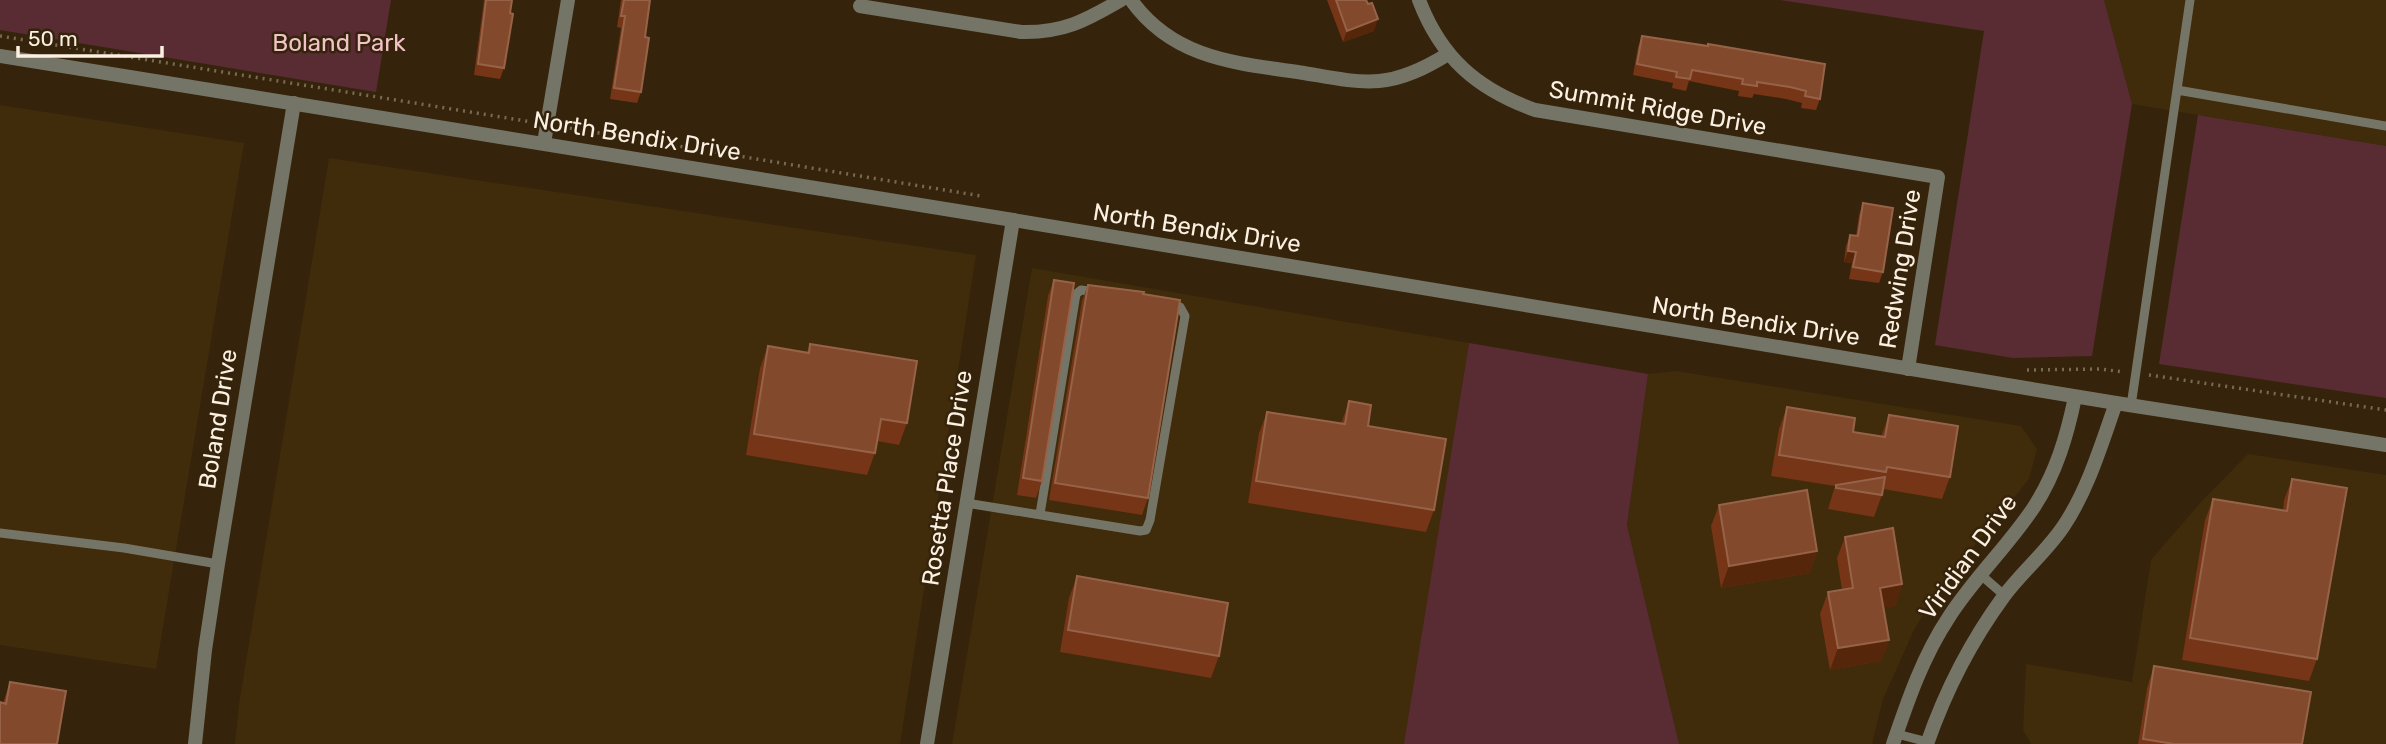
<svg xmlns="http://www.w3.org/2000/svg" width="2386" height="744" font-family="Rubik,sans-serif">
  <rect width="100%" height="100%" fill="#35240b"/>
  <path fill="#402b0b" d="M2104,0H2386V146L2132,104Z
    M0,105L244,143L156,669L0,645Z
    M329,158L976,255L900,744H235L239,704Z
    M1032,268L1469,343L1405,744H952Z
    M1676,371L2021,426L2037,449L2029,479L1940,587L1914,630L1883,699L1872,744H1679L1627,525L1648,374Z
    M2248,454L2386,475V744H2031L2023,730L2026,664L2132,682L2151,560L2201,502Z"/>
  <path fill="#592c33" d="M0,0H391L376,92L0,30Z
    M1780,0H2104L2132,104L2092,356L2013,358L1935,345L1984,31Z
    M2198,115L2386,146V398L2159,364Z
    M1469,343L1648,374L1627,525L1679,744H1404Z"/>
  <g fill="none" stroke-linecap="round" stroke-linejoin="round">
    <path stroke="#796a54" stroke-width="3.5" stroke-dasharray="2 5" stroke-linecap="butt" d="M0,36L532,122
      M563,127L981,196
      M2027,370L2100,369L2124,372
      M2149,375L2386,410"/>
    <path stroke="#757567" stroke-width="9" d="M2177,90L2386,126
      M2131,406L2190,0
      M966,503L1140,531L1146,530L1150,520L1185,316L1180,307L1168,305
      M1040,514L1076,294L1081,290L1096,292
      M0,533L124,548L218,564
      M1981,575L2004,595
      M1897,734L1928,742"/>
    <path stroke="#757567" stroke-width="14" d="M1131,0C1174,60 1237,63 1304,73C1328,77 1354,83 1379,81C1404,79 1427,67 1448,54
      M1419,0C1441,58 1477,89 1535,110L1938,177L1908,369
      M860,6L1021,32C1063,33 1085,21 1121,0
      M544,143L568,0
      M195,744L205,650L218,564L294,103
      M927,744L1013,220
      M1893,744C1908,700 1923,656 1949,617C1974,578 2009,545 2034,507C2056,473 2067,436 2075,397
      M1927,744C1945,692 1971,641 2004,596C2022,572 2046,552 2063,527C2088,490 2101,445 2116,403"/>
    <path stroke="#757567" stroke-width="14" d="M0,56L1013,220L2116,403L2386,445"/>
  </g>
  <path fill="#753516" d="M484,0H512L504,68L500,79L474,75Z
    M621,0H650L645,37L641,92L637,103L610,99L621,28L617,27Z
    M1327,0H1366L1374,31L1343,42Z
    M1642,36L1707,46L1708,44L1820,99L1816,110L1801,108L1802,103L1786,99L1754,94L1752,98L1738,96L1739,91L1689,81L1686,91L1672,88L1673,83L1633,75L1638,47Z
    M1863,203L1883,272L1879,283L1849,279L1852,263L1844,262L1846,246L1850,235L1856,236L1859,215Z
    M1054,280L1042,481L1036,498L1017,495L1048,296Z
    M1088,285L1148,498L1142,515L1049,500L1082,301Z
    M810,344L907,423L899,445L877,441L875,453L867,475L746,455L760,368L768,346L807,352Z
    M1349,401L1434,510L1426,532L1248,503L1259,433L1267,412L1341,424Z
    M1787,407L1853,432L1881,437L1889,415L1950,477L1942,499L1883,489L1882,495L1874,517L1828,509L1835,486L1771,476L1779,429Z
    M2292,479L2317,659L2309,681L2182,660L2205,520L2213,499L2283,510L2284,500Z
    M1719,505L1817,551L1810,573L1721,588L1711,526Z
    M1845,537L1902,584L1895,606L1884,607L1889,640L1881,661L1830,670L1820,614L1828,592L1842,590L1837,558Z
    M1077,576L1219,656L1211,678L1060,652L1069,598Z
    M2154,666L2302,744H2138L2147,688Z
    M10,682L57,744L3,703Z"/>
  <path fill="#552609" d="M1378,19L1374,31L1343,42L1347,31Z
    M1848,251L1856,252L1852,263L1844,262Z
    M1817,551L1810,573L1721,588L1729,566Z
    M1902,584L1895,606L1872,609L1880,588Z
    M1889,640L1881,661L1830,670L1838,648Z"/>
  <path fill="#83492c" stroke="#966349" stroke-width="2" d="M486,0H512L510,13L513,14L504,68L478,64Z
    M624,0H650L645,37L649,38L641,92L614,88L625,16H621Z
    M1336,0H1366L1368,4L1372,3L1378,19L1347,31Z
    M1642,36L1708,46V44L1825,64L1820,99L1805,96L1806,91L1790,87L1757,82V86L1742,84L1743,79L1692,70L1690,79L1676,77L1677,72L1637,64Z
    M1863,203L1893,208L1883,272L1853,267L1856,252L1848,251L1850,235L1858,236Z
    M1054,280L1074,283L1042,481L1023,478Z
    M1088,285L1144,292L1143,294L1180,300L1148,498L1055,483Z
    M810,344L917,361L907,423L881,419L875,453L754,434L768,346L809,353Z
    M1349,401L1371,405L1368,426L1446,439L1434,510L1256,481L1267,412L1345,424Z
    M1787,407L1855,418L1853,432L1885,437L1889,415L1958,426L1950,477L1887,467L1886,472L1779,455Z
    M1885,477L1882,495L1836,488V485Z
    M2292,479L2347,488L2317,659L2190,638L2213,499L2287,511Z
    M1807,490L1817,551L1729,566L1719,505Z
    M1893,528L1902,584L1880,588L1889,640L1838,648L1828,592L1853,588L1845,537Z
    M1077,576L1228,603L1219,656L1068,630Z
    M2154,666L2311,692L2302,744H2174L2143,739Z
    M10,682L66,691L57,744H0V702L6,704Z"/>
  <g text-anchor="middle" stroke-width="5" stroke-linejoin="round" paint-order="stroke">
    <g font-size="24" fill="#f1c2c8" stroke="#35240b">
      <text x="339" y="51">Boland Park</text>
    </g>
    <g font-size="24" fill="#fbf0e2" stroke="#35240b">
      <text transform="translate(1658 108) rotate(10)" y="8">Summit Ridge Drive</text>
      <text transform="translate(637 136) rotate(9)" y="8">North Bendix Drive</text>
      <text transform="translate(1197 228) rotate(9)" y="8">North Bendix Drive</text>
      <text transform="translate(1900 269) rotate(-81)" y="8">Redwing Drive</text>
      <text transform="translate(1756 321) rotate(9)" y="8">North Bendix Drive</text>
      <text transform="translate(218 419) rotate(-81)" y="8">Boland Drive</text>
      <text transform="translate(947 478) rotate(-81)" y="8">Rosetta Place Drive</text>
      <text transform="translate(1968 557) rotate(-54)" y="8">Viridian Drive</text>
    </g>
  </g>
  <path d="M18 46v10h144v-10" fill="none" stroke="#fbf0e2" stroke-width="3.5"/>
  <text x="28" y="46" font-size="21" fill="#fbf0e2" stroke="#35240b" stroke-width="5" paint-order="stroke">50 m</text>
</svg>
